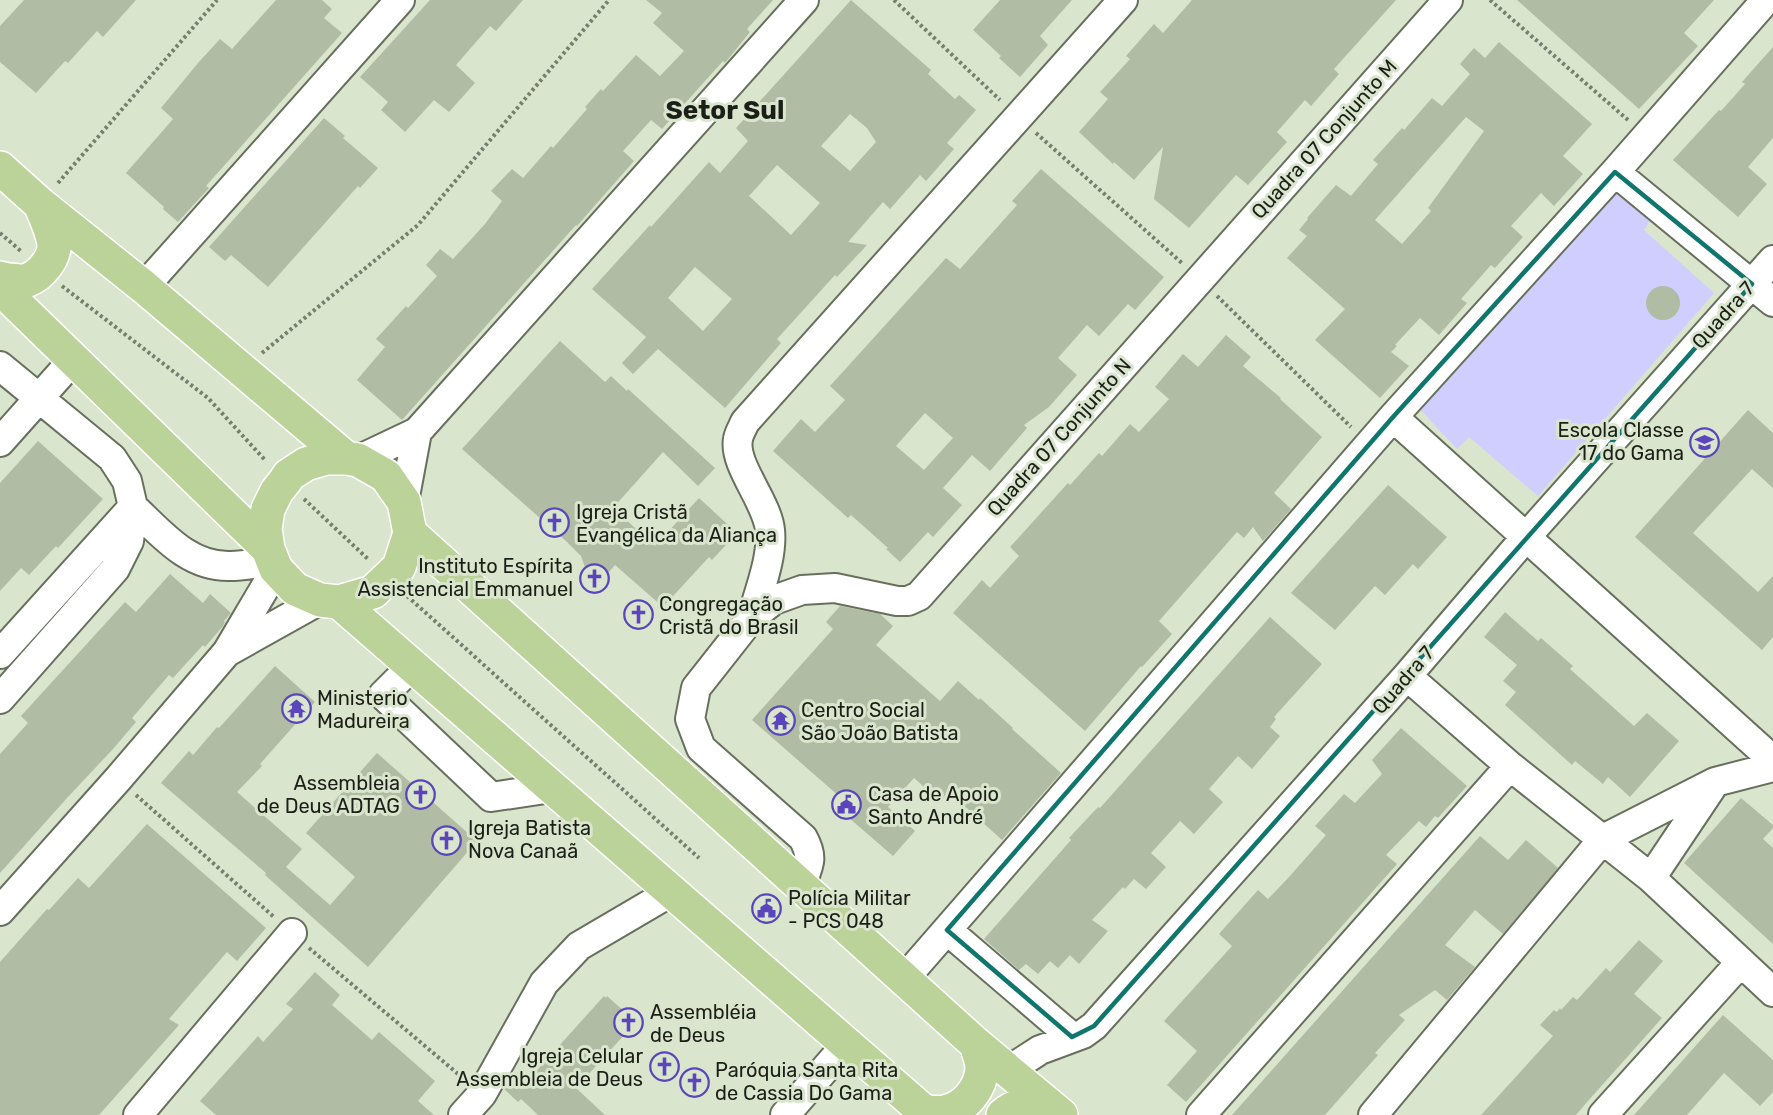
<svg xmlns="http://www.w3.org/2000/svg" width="1773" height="1115" font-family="Rubik,sans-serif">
  <rect width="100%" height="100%" fill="#dae5ce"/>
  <path fill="#cfcefe" d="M1616,181L1657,209L1644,230L1714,293L1538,496L1469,437L1457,449L1416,405Z"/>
  <path fill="#b1bca5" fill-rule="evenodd" d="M24,0H136L103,37L97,31L68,63L65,61L36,93L0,62V26Z
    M276,0H322L332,9L324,18L342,33L206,186L209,188L178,222L163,209L164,207L126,173L173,119L161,108L198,63L220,39L232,49Z
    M430,0H523L496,31L490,26L456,65L475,83L449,112L434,100L405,132L381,110L388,102L360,77Z
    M646,0H773L747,29L750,32L725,63L723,61L662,129L651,120L623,151L634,161L577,226L576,225L402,420L357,380L385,347L376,339L406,306L408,308L437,276L426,265L440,249L453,259L485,224L502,201L491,191L512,169L523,178L551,146L553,148L587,109L585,107L601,89L603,91L636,55L660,76L684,51L653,23L662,13Z
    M851,0L931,70L928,74L955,99L959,95L976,110L947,143L954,149L926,181L920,175L890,209L883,202L848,242L867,245L837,277L835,275L777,339L781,343L725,408L658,349L633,374L622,363L646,337L592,289L650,225L651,227L709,162L720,173L748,141L736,128ZM850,114L867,128L876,142L850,171L821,146ZM777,165L820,203L791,235L749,196ZM695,267L732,299L703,331L668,298Z
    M1000,0H1072L1040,36L1048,45L1020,77L999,58L1001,56L973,30Z
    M1192,0H1396L1334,69L1339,74L1311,106L1305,100L1277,132L1287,142L1258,174L1248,185L1236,175L1189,228L1154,199L1163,147L1134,180L1114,162L1113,164L1079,132L1108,99L1100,92L1130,59L1126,56L1154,24L1163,33Z
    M1517,0H1714L1684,33L1698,46L1639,109Z
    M1499,42L1592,124L1563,156L1583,174L1554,206L1541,193L1511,226L1523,237L1495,268L1491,265L1461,299L1467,303L1439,335L1420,318L1395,345L1397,346L1391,352L1409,366L1380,398L1315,340L1345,309L1287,258L1307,236L1299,230L1308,219L1307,218L1336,185L1351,196L1378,164L1373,160L1402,128L1404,130L1432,98L1442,106L1470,74L1460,64L1474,48L1485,58ZM1466,117L1484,131L1428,208L1431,211L1402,244L1375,220Z
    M1773,47V138L1748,167L1767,184L1738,217L1673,160L1719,110L1721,111L1745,84L1742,82Z
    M324,118L345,136L343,138L378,168L360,188L358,186L268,287L231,255L225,261L209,247Z
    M1041,169L1164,277L1135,310L1128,304L1099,336L1087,325L1058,358L1077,375L1049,407L1024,425L1027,428L990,471L972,455L943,488L962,505L933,537L928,532L900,562L886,549L888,548L851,515L848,518L773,451L801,419L815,432L845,400L830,386L946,258L960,269L1017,205L1012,201ZM925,413L953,438L924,470L896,446Z
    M1646 303a17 17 0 1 1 34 0a17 17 0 1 1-34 0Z
    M1226,335L1251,357L1243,366L1281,398L1280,399L1322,437L1274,493L1291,509L1263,541L1253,527L1244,538L1237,532L1159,621L1172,634L1142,667L1141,666L1085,731L953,613L982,580L990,588L1019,556L1010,547L1068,483L1070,485L1099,453L1102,456L1130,424L1139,432L1169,399L1155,387L1183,354L1198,367Z
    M560,341L605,382L611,376L627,391L628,389L715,468L698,486L663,452L613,508L655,546L699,498L737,533L712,560L709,557L663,607L615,565L604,578L598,572L586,570L581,556L567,542L462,449Z
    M1748,410L1773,433V488L1752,469L1693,533L1758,592L1773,576V637L1762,650L1635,537Z
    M38,441L103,499L58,548L56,546L29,575L21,568L0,591V483Z
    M1388,485L1447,537L1418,569L1413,564L1385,595L1375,586L1335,630L1291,593Z
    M170,574L203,603L210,594L231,613L224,621L225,622L223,626L205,647L203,645L173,678L169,675L132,718L136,722L113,749L67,798L0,873V754L28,723L21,716L125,602L136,612Z
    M840,606L880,614L893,626L876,645L940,701L958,681L979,700L980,698L1013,728L1012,729L1061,773L1002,840L949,792L940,801L914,778L888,807L915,831L893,856L841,811L848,804L752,720L833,629L826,622Z
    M1505,612L1538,641L1541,638L1573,666L1570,669L1634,726L1647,713L1679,741L1630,797L1608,777L1603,784L1575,761L1572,765L1505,705L1516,692L1503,681L1517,665L1484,637Z
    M1270,617L1322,664L1274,717L1276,719L1270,727L1280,736L1252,769L1238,756L1209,789L1223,802L1194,834L1180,821L1151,853L1166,867L1146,889L1134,879L1125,889L1123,887L1092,920L1108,931L1079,964L1070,955L1058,968L1050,961L1038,974L1026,964L1019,970L984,939L1071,840L1069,838L1098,807L1100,808Z
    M275,666L315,702L260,764L262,766L237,792L302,849L286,867L330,905L355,877L306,833L377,753L477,841L368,967L265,875L266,873L161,783L189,751L193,755L217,727L219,728Z
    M1401,728L1467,786L1438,818L1435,816L1426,827L1419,821L1386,855L1397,864L1186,1102L1167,1085L1197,1051L1164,1021L1232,946L1219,934L1226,926L1258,890L1268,899L1289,877L1326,835L1315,826L1344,794L1355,803L1382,774L1372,760Z
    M1741,798L1773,825V828L1763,839L1773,848V944L1684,863Z
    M147,824L266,928L237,961L227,952L169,1019L179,1025L99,1115H0V962L47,909L49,910L78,878L89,888Z
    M1480,836L1508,860L1526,840L1558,868L1503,934L1475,910L1445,945L1475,967L1447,1000L1435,990L1399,1015L1405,1020L1375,1053L1378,1055L1325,1115H1232Z
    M1639,940L1663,961L1634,994L1662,1018L1588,1101L1576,1115H1481L1553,1036L1540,1025L1554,1010L1557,1012L1560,1008L1561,1010L1573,997L1577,1000L1606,968L1610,972Z
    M315,972L340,995L332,1005L372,1040L379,1032L435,1081L418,1101L434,1115H216L200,1101L258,1036L263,1042L293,1009L286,1004Z
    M604,996L606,998L607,996L636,1022L576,1088L605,1115H538L521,1099L518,1102L504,1089L520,1069L530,1078Z
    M1723,1015L1773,1060V1092L1760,1106L1724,1073L1687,1115H1634Z"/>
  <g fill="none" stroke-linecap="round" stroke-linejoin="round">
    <defs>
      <path id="minor" d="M1615,172L1773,302
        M144,287L400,0
        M0,366L112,458L127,481L133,507L129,541L115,569L0,699
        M1393,417L1773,760
        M0,442L73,360
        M358,460L417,432L804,0
        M404,502L417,432
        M752,617C759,591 773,557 770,530C767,501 733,465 738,439C739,433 743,427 745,422L1123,0
        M229,651L320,600
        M0,654L133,507C162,534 188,567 230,566C244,566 259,563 272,561
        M412,666L383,695L491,797L552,788
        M1407,676L1510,766L1651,878L1773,992
        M1651,878L1714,784
        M801,885C809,865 814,858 803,838L701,748L690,719L696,688L752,617L774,600L802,590L835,588L897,601H908L919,596L1448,0
        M0,911L118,779L227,652L276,569
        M947,930L1072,1037
        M905,978L1393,417L1615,172L1766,0
        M1009,1070L1040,1050L1083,1034L1094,1026L1407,676L1526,537L1773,260
        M138,1115L292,933
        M463,1115L482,1094L544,983L579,946L671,892
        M785,1115L846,1045
        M1201,1115L1510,766
        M1373,1115L1603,839L1715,782L1773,767
        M1603,1115L1741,962"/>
      <path id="major" d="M0,168L40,204L144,287L346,458
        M0,278C7,280 21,282 28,280C41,275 55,258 54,244C52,230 45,216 40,204
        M0,288L268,549L276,569L295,589L320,600L339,602L373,592L399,567L410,533L404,502L386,476L358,460L346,458H326L306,464L289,475L285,481L277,491L268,509L265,529L268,549
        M410,533L976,1044L1061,1115
        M339,602L928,1115
        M925,1112C931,1112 938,1113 944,1112C965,1109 981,1088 982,1068C982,1060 978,1052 976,1044
        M1003,1115C1016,1103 1032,1104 1048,1104"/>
    </defs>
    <use href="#minor" stroke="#67705c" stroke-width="32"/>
    <use href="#major" stroke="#fff" stroke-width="36"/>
    <path stroke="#777e6f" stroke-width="4" stroke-dasharray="3 3" stroke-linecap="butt" d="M894,0L1000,100
      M1490,0L1628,120
      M1036,133L1183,264
      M58,183L217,0
      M0,233L22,252
      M62,286L208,398L265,460
      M1217,296L1351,427
      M262,353L418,225L609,0
      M304,499L369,560
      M407,596L699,858
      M136,795L274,917
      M309,948L464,1079"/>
    <use href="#minor" stroke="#fff" stroke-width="28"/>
    <use href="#major" stroke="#bbd298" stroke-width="33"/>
  </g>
  <path fill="none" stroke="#0f766e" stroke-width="4.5" stroke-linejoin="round" d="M1615,172L1752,284L1094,1026L1072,1037L947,930L1393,417Z"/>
  <defs>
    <symbol id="school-ring" viewBox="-11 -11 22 22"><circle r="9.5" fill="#dae5ce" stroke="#5b45bd" stroke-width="1.5"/><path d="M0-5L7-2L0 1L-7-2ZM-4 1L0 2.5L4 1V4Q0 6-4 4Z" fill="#5b45bd"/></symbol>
    <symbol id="church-ring" viewBox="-11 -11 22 22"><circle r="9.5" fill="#dae5ce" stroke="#5b45bd" stroke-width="1.5"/><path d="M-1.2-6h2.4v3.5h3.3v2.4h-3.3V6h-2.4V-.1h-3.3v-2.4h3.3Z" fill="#5b45bd"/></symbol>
    <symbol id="temple-ring" viewBox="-11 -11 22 22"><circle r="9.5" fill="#dae5ce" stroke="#5b45bd" stroke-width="1.5"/><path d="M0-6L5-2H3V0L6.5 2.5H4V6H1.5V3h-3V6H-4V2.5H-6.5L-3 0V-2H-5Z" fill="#5b45bd"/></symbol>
    <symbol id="civic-ring" viewBox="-11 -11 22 22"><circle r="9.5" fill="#dae5ce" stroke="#5b45bd" stroke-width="1.5"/><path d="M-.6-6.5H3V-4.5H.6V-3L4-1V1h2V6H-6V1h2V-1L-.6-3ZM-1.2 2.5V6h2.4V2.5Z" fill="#5b45bd"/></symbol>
  </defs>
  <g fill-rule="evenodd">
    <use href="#school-ring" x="1688" y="426" width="33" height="33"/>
    <use href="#church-ring" x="538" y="506" width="33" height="33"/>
    <use href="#church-ring" x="578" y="562" width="33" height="33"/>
    <use href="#church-ring" x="622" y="598" width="33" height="33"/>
    <use href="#temple-ring" x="280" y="692" width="33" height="33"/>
    <use href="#temple-ring" x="764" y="704" width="33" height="33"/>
    <use href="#church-ring" x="404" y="778" width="33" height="33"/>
    <use href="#civic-ring" x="830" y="788" width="33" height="33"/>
    <use href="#church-ring" x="430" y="824" width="33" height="33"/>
    <use href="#civic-ring" x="750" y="892" width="33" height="33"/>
    <use href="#church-ring" x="612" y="1006" width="33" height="33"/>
    <use href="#church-ring" x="648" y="1050" width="33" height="33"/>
    <use href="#church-ring" x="678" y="1066" width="33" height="33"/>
  </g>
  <g text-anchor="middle" stroke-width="6" stroke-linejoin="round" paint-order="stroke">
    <g font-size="20" fill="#1b1f17" stroke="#dae5ce">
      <text transform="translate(1324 139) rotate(-48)" y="7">Quadra 07 Conjunto M</text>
      <text transform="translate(1723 315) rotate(-48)" y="7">Quadra 7</text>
      <text transform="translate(1059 437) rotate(-48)" y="7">Quadra 07 Conjunto N</text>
      <text transform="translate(1403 680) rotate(-49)" y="7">Quadra 7</text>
    </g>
    <g font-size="20" fill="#1b1f17" stroke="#dae5ce" text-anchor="start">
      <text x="1684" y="437" text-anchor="end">Escola Classe<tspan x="1684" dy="23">17 do Gama</tspan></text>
      <text x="576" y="519">Igreja Cristã<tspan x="576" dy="23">Evangélica da Aliança</tspan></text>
      <text x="573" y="573" text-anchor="end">Instituto Espírita<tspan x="573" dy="23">Assistencial Emmanuel</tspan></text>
      <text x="659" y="611">Congregação<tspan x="659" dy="23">Cristã do Brasil</tspan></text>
      <text x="317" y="705">Ministerio<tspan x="317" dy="23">Madureira</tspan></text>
      <text x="801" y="717">Centro Social<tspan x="801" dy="23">São João Batista</tspan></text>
      <text x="400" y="790" text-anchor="end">Assembleia<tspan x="400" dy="23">de Deus ADTAG</tspan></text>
      <text x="868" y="801">Casa de Apoio<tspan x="868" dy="23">Santo André</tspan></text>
      <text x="468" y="835">Igreja Batista<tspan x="468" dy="23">Nova Canaã</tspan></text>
      <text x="788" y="905">Polícia Militar<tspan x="788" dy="23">- PCS 048</tspan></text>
      <text x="650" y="1019">Assembléia<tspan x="650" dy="23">de Deus</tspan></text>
      <text x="643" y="1063" text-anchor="end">Igreja Celular<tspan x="643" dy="23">Assembleia de Deus</tspan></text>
      <text x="715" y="1077">Paróquia Santa Rita<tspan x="715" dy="23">de Cassia Do Gama</tspan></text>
    </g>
    <g font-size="26" font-weight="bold" fill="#1b1f17" stroke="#dae5ce">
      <text x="725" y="119">Setor Sul</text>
    </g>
  </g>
</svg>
